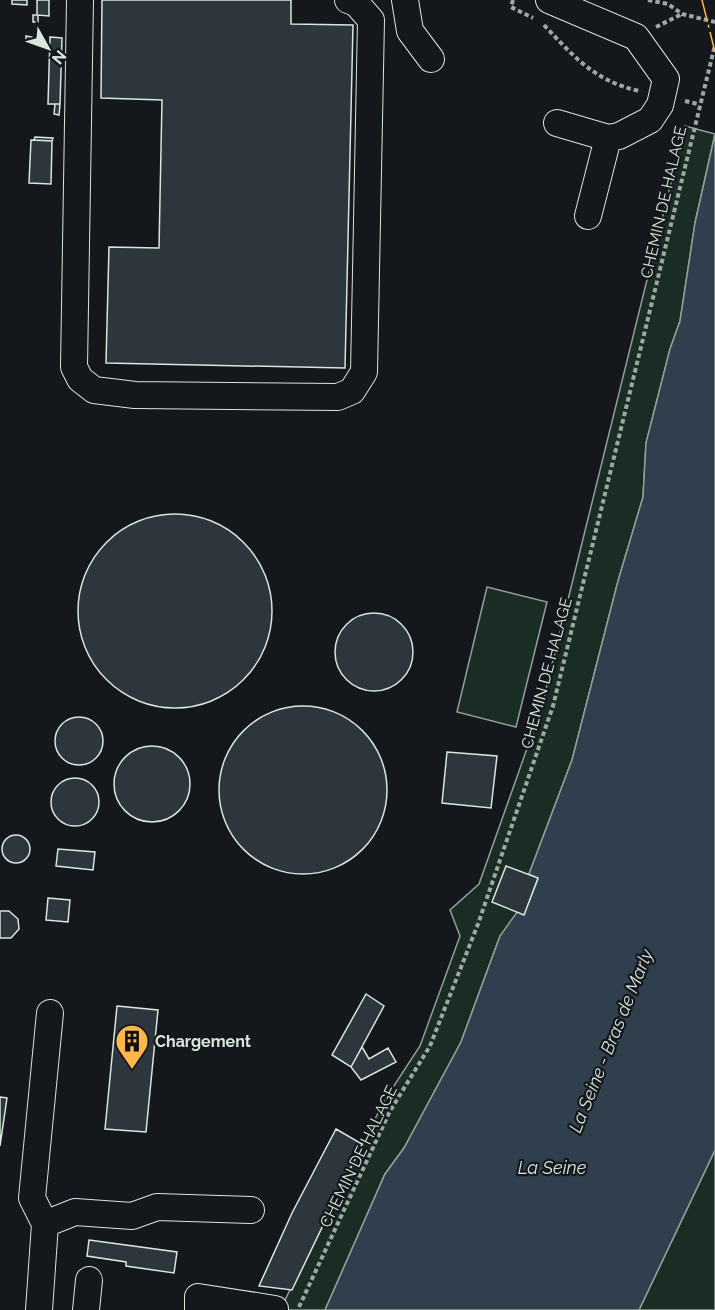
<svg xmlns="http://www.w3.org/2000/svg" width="715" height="1310" font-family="Raleway,sans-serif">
  <rect width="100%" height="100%" fill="#14181c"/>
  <path fill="#1a2d24" stroke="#939e99" stroke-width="1.5" d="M685,126L715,134L695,223L680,321L670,349L646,443L643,497L618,581L572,760L529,874L538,878L524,915L500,936L461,1042L404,1148L385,1174L325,1310H280L384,1101L420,1046L460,936L450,910L479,884L541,709Z
    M487,587L547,602L516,727L457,712Z
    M715,1150V1310H639Z"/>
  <path fill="#2f3f4d" stroke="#939e99" stroke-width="1.5" d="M715,134V1150L639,1310H325L385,1174L404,1148L461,1042L500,936L517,912L524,914L538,879L529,874L572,760L618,581L643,497L646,443L670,349L680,321L695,223Z"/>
  <path fill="#2c363c" stroke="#d8e6dc" stroke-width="1.5" d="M12,0H27V5L12,4Z
    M37,0H49V16L38,15V22H33V15H37Z
    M102,0H291V24L353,25L345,368L106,363L109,247L159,248L162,100L101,98Z
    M26,36L32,37L31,44L26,43Z
    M50,37L62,38L60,104H48Z
    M55,104H60L59,115L54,114Z
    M35,137L53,138L52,141L34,140Z
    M31,140L52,141L51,184L29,183Z
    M78 611a97 97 0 1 1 194 0a97 97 0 1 1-194 0Z
    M335 652a39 39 0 1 1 78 0a39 39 0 1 1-78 0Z
    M219 790a84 84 0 1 1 168 0a84 84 0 1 1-168 0Z
    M55 741a24 24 0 1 1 48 0a24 24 0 1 1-48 0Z
    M114 784a38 38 0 1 1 76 0a38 38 0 1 1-76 0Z
    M447,752L497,756L491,808L442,803Z
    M51 802a24 24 0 1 1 48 0a24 24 0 1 1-48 0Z
    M2 849a14 14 0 1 1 28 0a14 14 0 1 1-28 0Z
    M58,849L95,852L93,870L56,866Z
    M506,866L538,878L524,915L492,902Z
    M48,898L70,900L68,922L46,920Z
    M0,911H9L18,919L19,929L11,938H0Z
    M366,994L384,1006L351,1067L332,1055Z
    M117,1006L158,1010L146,1132L105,1129Z
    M362,1047L369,1059L388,1048L396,1062L361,1080L351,1067Z
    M0,1097L7,1098L0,1146Z
    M336,1129L362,1144L292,1290L259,1286L292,1213Z
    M89,1240L177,1252L174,1273L126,1266V1262L87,1256Z"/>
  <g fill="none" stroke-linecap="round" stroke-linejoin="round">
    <defs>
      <path id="minor" d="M80,0L74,367L80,379L94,390L135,395L338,397L352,391L364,372L371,20L356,3L348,0
        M405,0L410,31L431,59
        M549,0L636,37L666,79L660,105L650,120L619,136L608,138L557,123
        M588,216L608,138
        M45,1224L75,1212L132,1216L157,1207L251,1210
        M39,1310L45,1224L32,1198L50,1013
        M86,1310L89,1280
        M198,1310V1297L275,1309"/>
    </defs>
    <use href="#minor" stroke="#d8e6dc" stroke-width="28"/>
    <path stroke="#9da8a2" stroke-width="4" stroke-dasharray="4.5 3" stroke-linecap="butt" d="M513,0L511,7L533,18
      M648,0L668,4L682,14L715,22
      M544,25C574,57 595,81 639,91
      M656,27L682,14
      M685,101L698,104
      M299,1307L390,1111L430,1046L478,924L553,706L715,45"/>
    <use href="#minor" stroke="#14181c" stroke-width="26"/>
    <path stroke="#ffb74d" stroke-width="1.5" stroke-dasharray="21 4.5 3 4.5" stroke-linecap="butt" d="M702,0L715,52"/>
  </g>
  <defs>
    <symbol id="building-pin" viewBox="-11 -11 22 30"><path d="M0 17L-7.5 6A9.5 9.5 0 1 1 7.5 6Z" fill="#ffb74d" stroke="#14181c"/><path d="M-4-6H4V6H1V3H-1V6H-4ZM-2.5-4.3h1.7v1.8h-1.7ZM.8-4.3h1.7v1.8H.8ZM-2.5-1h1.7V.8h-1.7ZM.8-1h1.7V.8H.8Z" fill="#111"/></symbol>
  </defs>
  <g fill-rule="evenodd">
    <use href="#building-pin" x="113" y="1022" width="38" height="52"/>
  </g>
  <g text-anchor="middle" stroke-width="4.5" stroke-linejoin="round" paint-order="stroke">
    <g font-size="16" fill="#d8e6dc" stroke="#14181c">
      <text transform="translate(663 202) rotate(-77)" y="6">CHEMIN DE HALAGE</text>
      <text transform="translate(546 673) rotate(-75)" y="6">CHEMIN DE HALAGE</text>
      <text transform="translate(358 1156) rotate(-64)" y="6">CHEMIN DE HALAGE</text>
    </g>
    <g font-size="16" font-weight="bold" fill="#d8e6dc" stroke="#14181c" text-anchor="start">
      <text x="155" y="1047">Chargement</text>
    </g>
    <g font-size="18" font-style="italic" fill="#d8e6dc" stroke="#14181c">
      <text transform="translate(611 1041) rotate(-68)" y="6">La Seine - Bras de Marly</text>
      <text x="552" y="1174">La Seine</text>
    </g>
  </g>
  <g transform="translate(48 48) rotate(130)" stroke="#14181c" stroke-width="4.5" paint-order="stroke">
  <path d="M0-4.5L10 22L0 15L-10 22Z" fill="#d8e6dc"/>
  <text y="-9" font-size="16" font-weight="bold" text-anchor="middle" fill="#d8e6dc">N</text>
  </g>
</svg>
